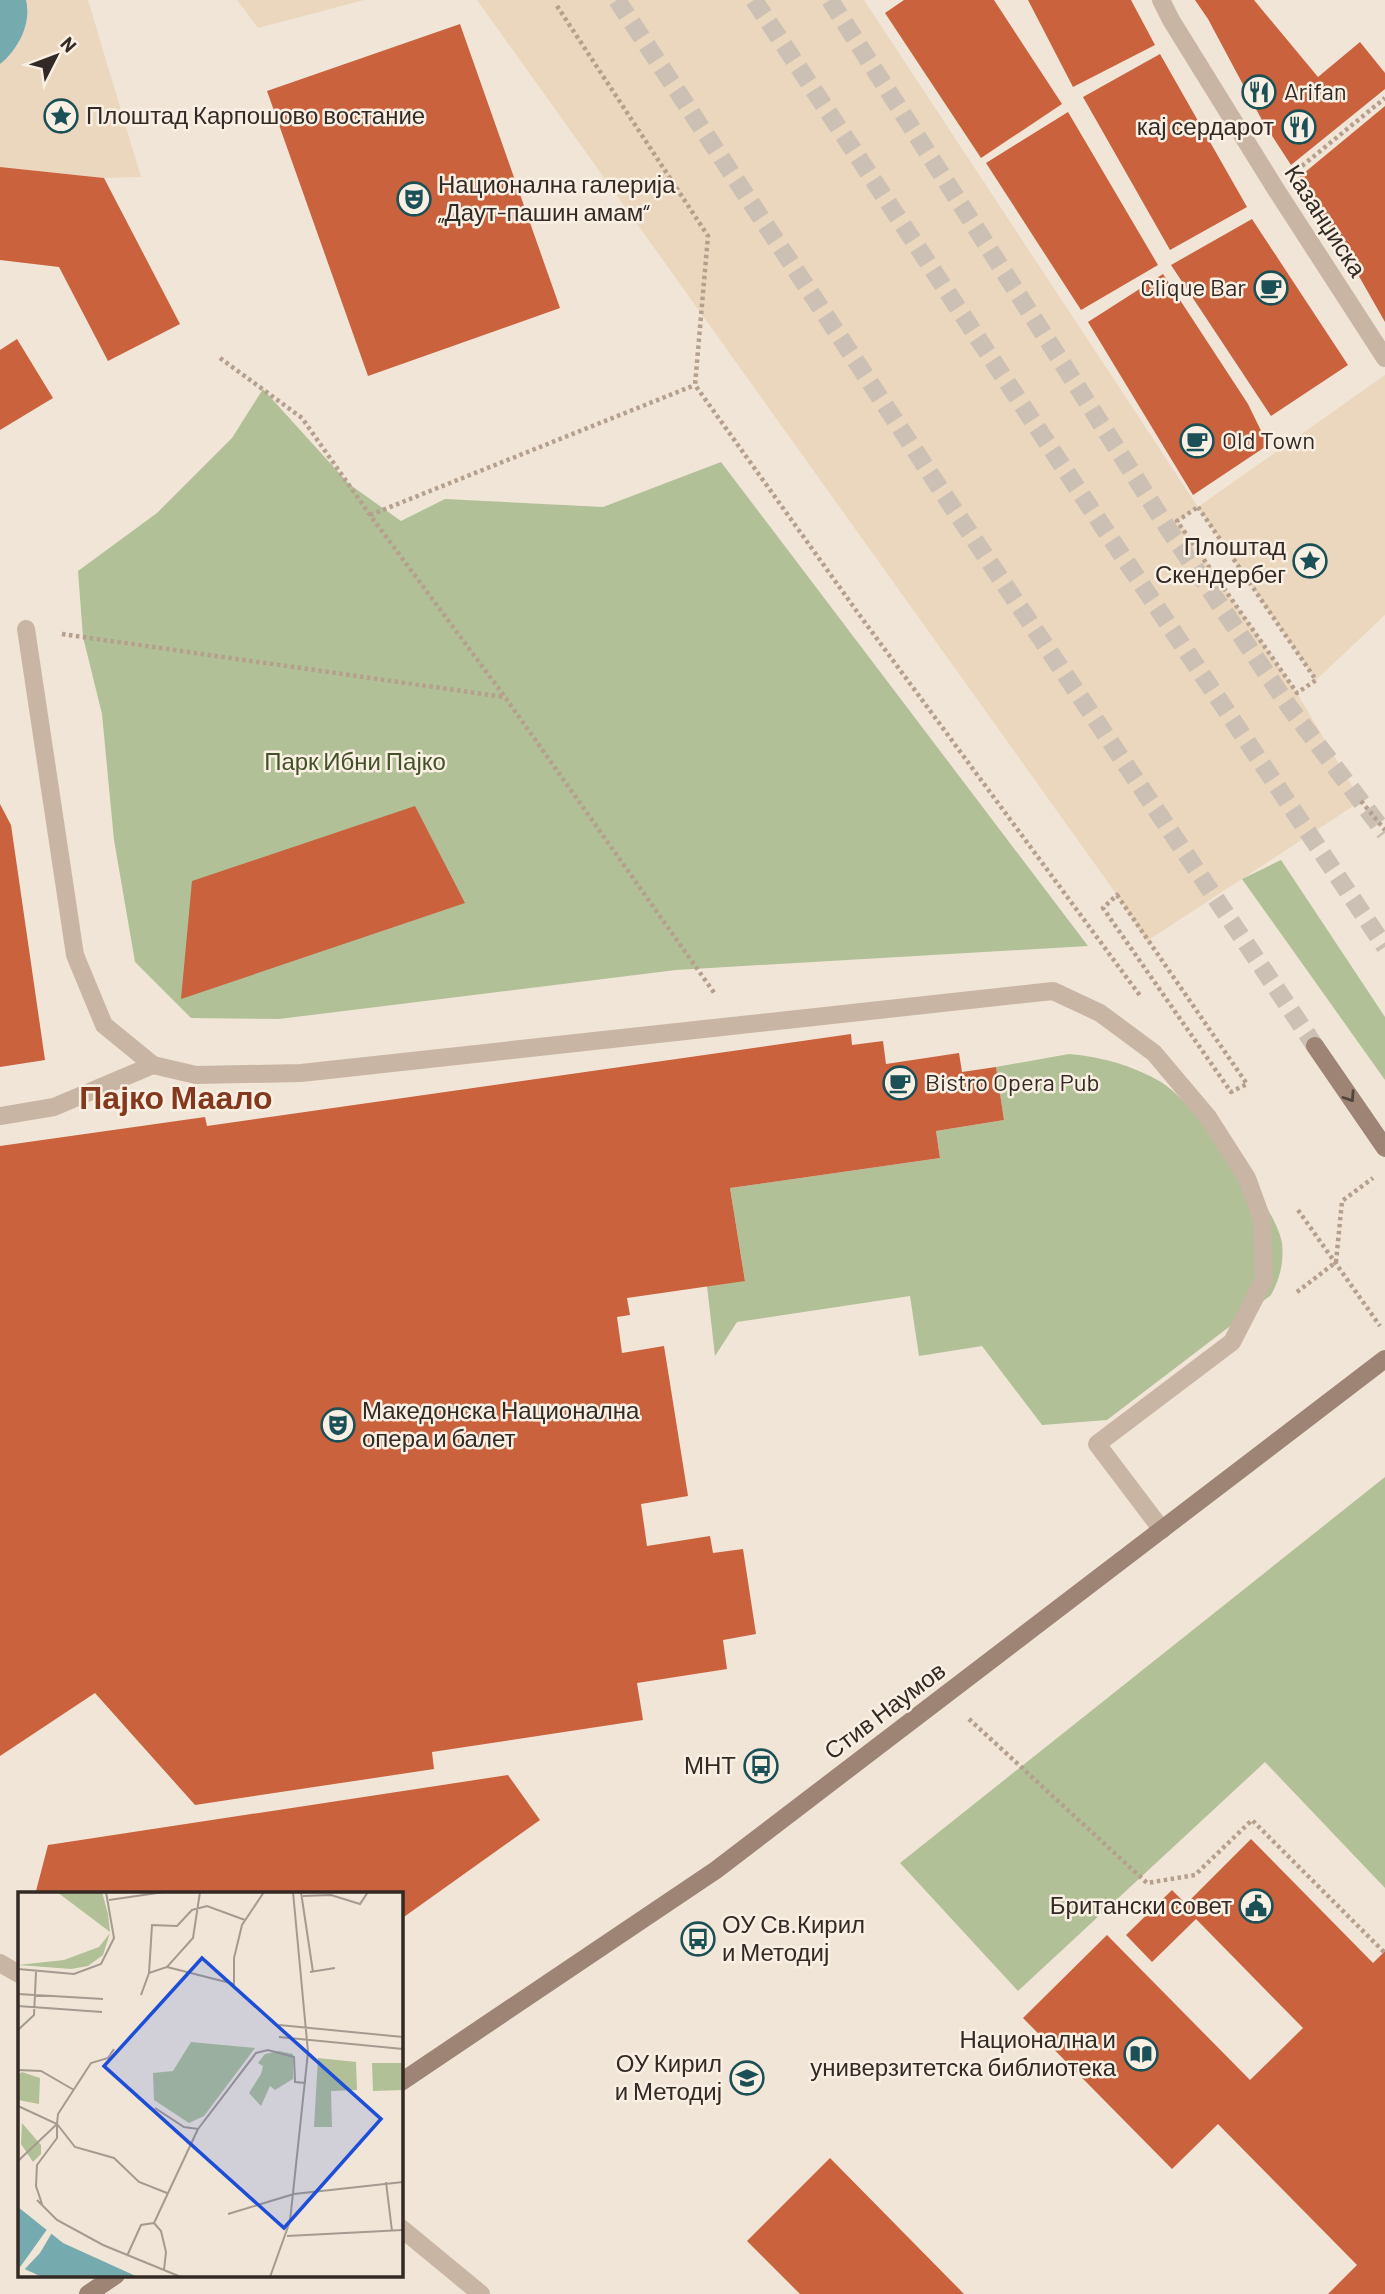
<svg xmlns="http://www.w3.org/2000/svg" width="1385" height="2294" font-family="Barlow,sans-serif">
  <rect width="100%" height="100%" fill="#f1e5d7"/>
  <path fill="#b1c097" d="M263,389L349,484L401,521L445,499L603,507L721,462L1088,946L676,970L279,1019L191,1018L135,962L114,840L102,714L83,637L78,571L157,513L232,438Z
    M1281,860L1385,1017V1080L1242,879Z
    M1069,1054C1102,1057 1132,1065 1161,1082C1194,1103 1276,1205 1282,1243C1284,1263 1280,1278 1271,1295L1107,1420L1042,1425L982,1346L919,1356L910,1296L737,1322L715,1356L707,1286L745,1280L730,1188L940,1158L936,1131L1004,1120L996,1067Z
    M1385,1477V1888L1265,1762L1018,1991L900,1863Z"/>
  <path fill="#ead7bd" d="M26,0H88L141,177L104,178L0,167V64L18,45L25,28L28,8Z
    M237,0H364L258,28Z
    M477,0H864L1198,507L1385,375V615L1316,680L1198,507L1178,521L1297,693L1361,801L1147,941L1117,895Z"/>
  <path fill="#75abaf" d="M0,0H26C32,23 18,50 0,64Z"/>
  <path fill="#c9623d" d="M904,0H994L1062,104L981,158L885,13Z
    M1028,0H1131L1155,45L1073,87Z
    M1195,0H1254L1318,77L1360,42L1385,73V89L1291,165L1263,122L1208,19Z
    M460,24L560,308L368,376L267,91Z
    M1160,54L1247,207L1170,250L1083,97Z
    M1385,106V322L1344,250L1298,178Z
    M1068,112L1158,265L1081,310L986,163Z
    M0,167L104,178L180,324L108,361L59,267L0,260Z
    M1252,219L1348,365L1271,416L1171,265Z
    M1163,274L1248,404L1268,445L1193,495L1088,322Z
    M17,339L53,398L0,430V350Z
    M0,804L11,825L45,1060L0,1067Z
    M415,806L465,903L181,999L192,881Z
    M851,1034L852,1045L883,1041L886,1064L959,1053L962,1072L996,1067L1004,1120L936,1131L940,1158L730,1188L745,1281L627,1298L630,1315L617,1317L622,1353L664,1346L688,1496L641,1504L647,1546L710,1536L713,1553L743,1549L756,1634L723,1640L727,1669L637,1683L643,1720L432,1752L434,1769L195,1805L95,1693L0,1756V1146L205,1117L207,1126Z
    M508,1775L540,1820L401,1919V1893H39L36,1891L48,1845Z
    M1251,1839L1373,1963L1385,1951V2294H1328L1357,2265L1218,2124L1172,2169L1023,2018L1107,1935L1250,2080L1303,2028L1196,1919L1152,1962L1126,1935L1172,1890L1186,1904Z
    M830,2158L964,2294H800L747,2241Z"/>
  <g fill="none" stroke-linecap="round" stroke-linejoin="round">
    <path stroke="#cbc0b3" stroke-width="18" stroke-dasharray="18 9" stroke-linecap="butt" d="M830,0L1167,527L1290,708L1385,833"/>
    <path stroke="#cbc0b3" stroke-width="18" stroke-dasharray="18 9" stroke-linecap="butt" d="M617,0L951,505L1315,1046
      M754,0L1099,521L1385,947"/>
    <path stroke="#b59f8d" stroke-width="4.5" stroke-dasharray="3.5 3.5" stroke-linecap="butt" d="M557,6L708,236L695,385L858,613L1141,997
      M1302,166L1385,98
      M220,358L302,418L370,515L505,697L715,994
      M1198,507L1316,680L1297,693L1177,521Z
      M370,515L695,385
      M62,634L504,697
      M1361,801L1385,830
      M1117,895L1247,1084L1231,1092L1103,908Z
      M1298,1210L1380,1326
      M1297,1292L1336,1262L1342,1201L1373,1178
      M969,1719L1147,1883L1195,1875L1252,1820L1385,1953"/>
    <path stroke="#c9b5a3" stroke-width="18" d="M26,629L75,955L104,1025L153,1065L196,1075L301,1073L1053,991L1100,1013L1154,1053L1208,1117L1247,1178L1262,1219L1264,1280L1232,1342L1097,1444L1162,1530
      M0,1963L19,1974"/>
    <path stroke="#c9b5a3" stroke-width="18" d="M1161,0L1171,20L1275,188L1385,358
      M0,1116L54,1107L153,1065
      M401,2228L481,2294"/>
    <path stroke="#9d8474" stroke-width="18" d="M1315,1046L1385,1148
      M401,2082L716,1870L1385,1359
      M88,2294L116,2275"/>
  </g>
  <defs><path id="oneway-chevron" d="M-2-3.5L2.5 0L-2 3.5" fill="none" stroke-width="1.6" stroke-linecap="round" stroke-linejoin="round" transform="scale(1.75)"/></defs>
  <use stroke="#54453d" href="#oneway-chevron" transform="translate(1350 1097) rotate(56)"/>
  <defs>
    <symbol id="restaurant-ring" viewBox="-11 -11 22 22"><circle r="9.5" fill="#f9efe3" stroke="#1a5056" stroke-width="1.5"/><path d="M-5-6h1v4h1v-4h1v4h1v-4h1v5L-1.5 .5V6h-2V.5L-5-1ZM5-6V6H3V1.5H1.5Q1.5-4 5-6Z" fill="#1a5056"/></symbol>
    <symbol id="sight-ring" viewBox="-11 -11 22 22"><circle r="9.5" fill="#f9efe3" stroke="#1a5056" stroke-width="1.5"/><path d="M0-6L1.8-2.2L6-1.7L2.9 1.2L3.7 5.4L0 3.3L-3.7 5.4L-2.9 1.2L-6-1.7L-1.8-2.2Z" fill="#1a5056"/></symbol>
    <symbol id="theatre-ring" viewBox="-11 -11 22 22"><circle r="9.5" fill="#f9efe3" stroke="#1a5056" stroke-width="1.5"/><path d="M-5-5.5Q0-4 5-5.5V0Q5 5 0 6Q-5 5-5 0ZM-3.3-2.5H-1v1.5H-3.3ZM1-2.5H3.3v1.5H1ZM-2.8 1Q0 5.5 2.8 1Z" fill="#1a5056"/></symbol>
    <symbol id="cafe-ring" viewBox="-11 -11 22 22"><circle r="9.5" fill="#f9efe3" stroke="#1a5056" stroke-width="1.5"/><path d="M-5.5-4.5H6V0H3Q3 3.5 0 3.5H-2.5Q-5.5 3.5-5.5 0ZM3-3.2v2h1.7v-2ZM-6 4.5H4V6H-6Z" fill="#1a5056"/></symbol>
    <symbol id="bus-ring" viewBox="-11 -11 22 22"><circle r="9.5" fill="#f9efe3" stroke="#1a5056" stroke-width="1.5"/><path d="M-5-6H5V4H4V6H2V4H-2V6H-4V4H-5ZM-3.5-4V0h7V-4ZM-3.5 1.2v1.5H-2V1.2ZM2 1.2v1.5H3.5V1.2Z" fill="#1a5056"/></symbol>
    <symbol id="civic-ring" viewBox="-11 -11 22 22"><circle r="9.5" fill="#f9efe3" stroke="#1a5056" stroke-width="1.5"/><path d="M-.6-6.5H3V-4.5H.6V-3L4-1V1h2V6H-6V1h2V-1L-.6-3ZM-1.2 2.5V6h2.4V2.5Z" fill="#1a5056"/></symbol>
    <symbol id="library-ring" viewBox="-11 -11 22 22"><circle r="9.5" fill="#f9efe3" stroke="#1a5056" stroke-width="1.5"/><path d="M-6-4Q-3-5.5-.7-3.5V5Q-3 3-6 4ZM6-4Q3-5.5 .7-3.5V5Q3 3 6 4Z" fill="#1a5056"/></symbol>
    <symbol id="school-ring" viewBox="-11 -11 22 22"><circle r="9.5" fill="#f9efe3" stroke="#1a5056" stroke-width="1.5"/><path d="M0-5L7-2L0 1L-7-2ZM-4 1L0 2.5L4 1V4Q0 6-4 4Z" fill="#1a5056"/></symbol>
  </defs>
  <g fill-rule="evenodd">
    <use href="#restaurant-ring" x="1240" y="73" width="38" height="38"/>
    <use href="#sight-ring" x="42" y="97" width="38" height="38"/>
    <use href="#restaurant-ring" x="1280" y="108" width="38" height="38"/>
    <use href="#theatre-ring" x="395" y="180" width="38" height="38"/>
    <use href="#cafe-ring" x="1252" y="269" width="38" height="38"/>
    <use href="#cafe-ring" x="1178" y="422" width="38" height="38"/>
    <use href="#sight-ring" x="1291" y="542" width="38" height="38"/>
    <use href="#cafe-ring" x="881" y="1064" width="38" height="38"/>
    <use href="#theatre-ring" x="319" y="1406" width="38" height="38"/>
    <use href="#bus-ring" x="742" y="1747" width="38" height="38"/>
    <use href="#civic-ring" x="1237" y="1887" width="38" height="38"/>
    <use href="#bus-ring" x="679" y="1920" width="38" height="38"/>
    <use href="#library-ring" x="1122" y="2035" width="38" height="38"/>
    <use href="#school-ring" x="728" y="2059" width="38" height="38"/>
  </g>
  <g text-anchor="middle" stroke-width="5" stroke-linejoin="round" paint-order="stroke">
    <g font-size="24" fill="#342a25" stroke="#f9efe3" text-anchor="start">
      <text x="1284" y="100">Arifan</text>
      <text x="86" y="124">Плоштад Карпошово востание</text>
      <text x="1274" y="135" text-anchor="end">кај сердарот</text>
      <text x="438" y="193">Национална галерија<tspan x="438" dy="28">„Даут-пашин амам“</tspan></text>
      <text x="1246" y="296" text-anchor="end">Clique Bar</text>
      <text x="1222" y="449">Old Town</text>
      <text x="1286" y="555" text-anchor="end">Плоштад<tspan x="1286" dy="28">Скендербег</tspan></text>
      <text x="925" y="1091">Bistro Opera Pub</text>
      <text x="362" y="1419">Македонска Национална<tspan x="362" dy="28">опера и балет</tspan></text>
      <text x="736" y="1774" text-anchor="end">МНТ</text>
      <text x="1232" y="1914" text-anchor="end">Британски совет</text>
      <text x="722" y="1933">ОУ Св.Кирил<tspan x="722" dy="28">и Методиј</tspan></text>
      <text x="1116" y="2048" text-anchor="end">Национална и<tspan x="1116" dy="28">универзитетска библиотека</tspan></text>
      <text x="722" y="2072" text-anchor="end">ОУ Кирил<tspan x="722" dy="28">и Методиј</tspan></text>
    </g>
    <g font-size="24" fill="#342a25" stroke="#f9efe3">
      <text transform="translate(1325 221) rotate(57)" y="8">Казанџиска</text>
      <text transform="translate(885 1711) rotate(-37)" y="8">Стив Наумов</text>
    </g>
    <g font-size="24" fill="#425228" stroke="#f9efe3">
      <text x="355" y="770">Парк Ибни Пајко</text>
    </g>
    <g font-size="32" font-weight="bold" fill="#84381d" stroke="#f9efe3">
      <text x="176" y="1109">Пајко Маало</text>
    </g>
  </g>
  <g transform="translate(18 1892)">
    <rect width="385" height="385" fill="#f1e5d7"/>
    <path d="M39,0H84L90,22L92,40ZM92,41L85,63L70,74L53,77L0,73L46,68L81,55ZM173,150L237,156L186,224L171,231L136,208L135,181L155,179ZM261,159L275,162V187L257,198L252,194L243,214L231,201L243,182L245,174L240,171L247,162ZM300,166L338,170L339,198L313,199L314,235H296ZM354,171H385V198L355,199ZM4,180L22,186L21,212L0,208V183ZM4,231L23,253V262L15,270L3,252Z" fill="#b1c097"/>
    <path d="M0,315L45,351L120,385H24L0,374Z" fill="#75abaf"/>
    <path d="M30,336L35,339L22,361L4,380L0,378Z" fill="#f1e5d7"/>
    <path fill="none" stroke="#a59a90" stroke-width="2" d="M283,0L295,80M285,4L313,3L342,12L350,0M91,8L146,0M149,75L216,92V66L224,33L246,0M0,77L56,82L83,72L96,46L88,0M292,80L317,76M131,81L149,75L175,46L182,0M0,102L85,107M123,103L131,81L134,33L159,34L174,18L189,14L227,28M0,114L84,120M261,133L385,145M0,138L16,123L18,80M261,145L385,157M0,178L23,179L56,198M0,214L39,232L57,255L96,266L121,290L149,301M137,216L166,235L180,237L238,161L250,158L276,165L277,190L288,191M0,269L39,232L40,222L73,171L90,166L96,157M368,290L374,339M19,308L39,328L85,353L163,385M24,312L18,294L19,273L39,246V232M210,322L276,302L385,290M136,331L180,237M136,331L143,339L148,360L146,378M269,344L385,338M109,364L123,333L136,331M252,385L272,329L290,160L275,0"/>
    <path fill="#1d4ed8" fill-opacity="0.15" stroke="#1d4ed8" stroke-width="3.5" d="M184,66L363,227L266,336L86,174Z"/>
    <rect width="385" height="385" fill="none" stroke="#342a25" stroke-width="3.5"/>
  </g>
  <g transform="translate(56 56) rotate(48)" stroke="#f9efe3" stroke-width="5" paint-order="stroke">
  <path d="M0-5L12 26L0 18L-12 26Z" fill="#342a25"/>
  <text y="-10" font-size="19" font-weight="bold" text-anchor="middle" fill="#342a25">N</text>
  </g>
</svg>
